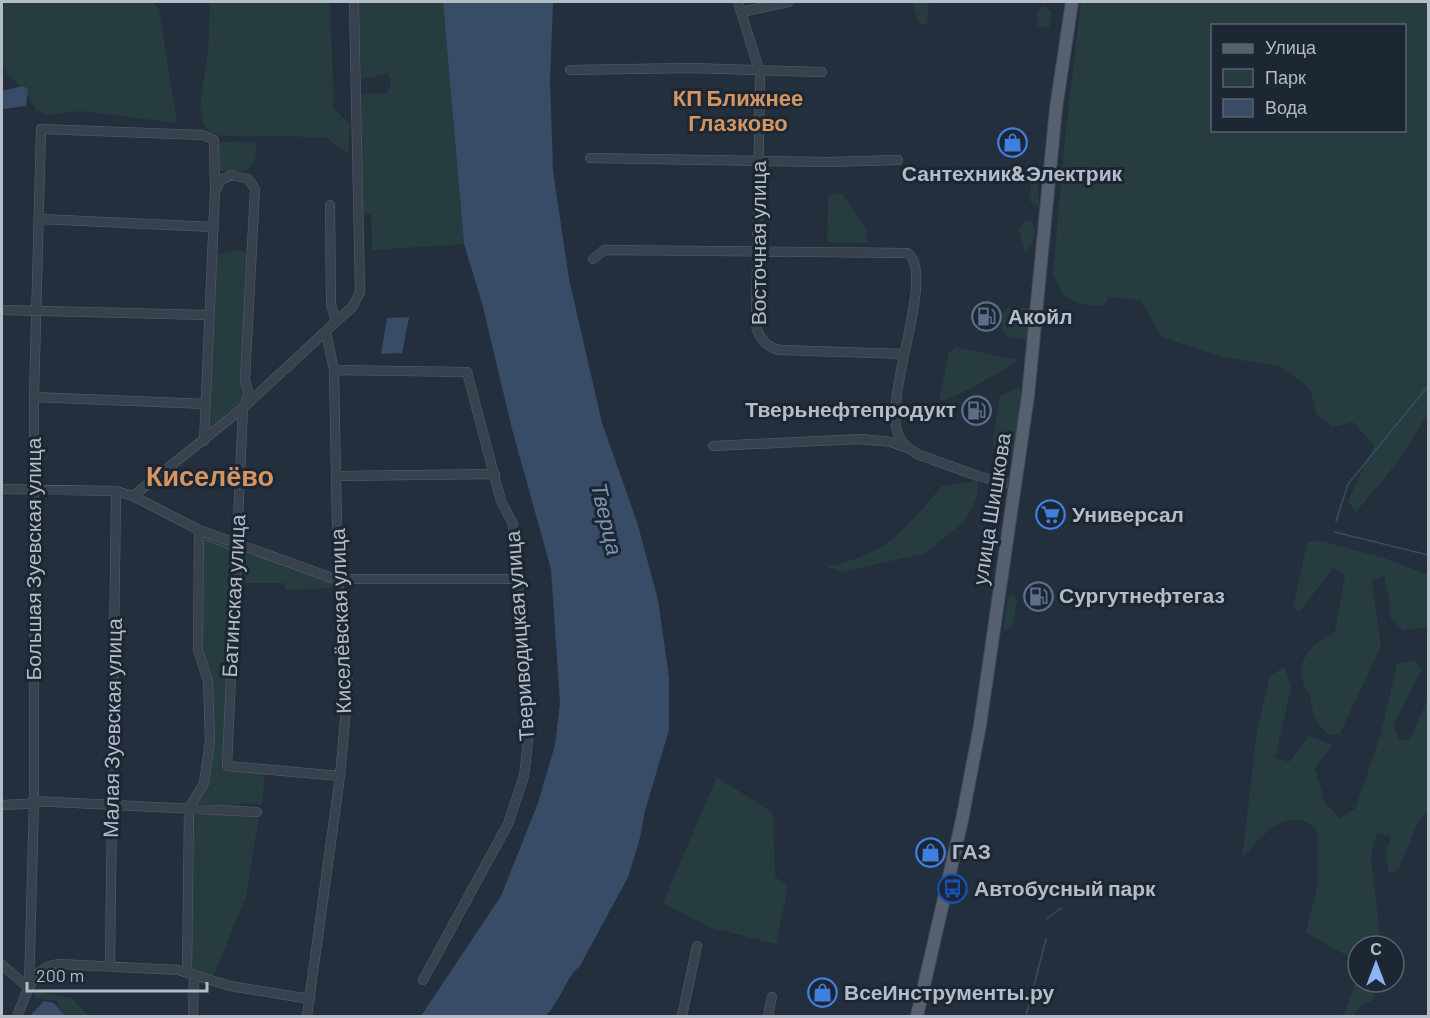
<svg xmlns="http://www.w3.org/2000/svg" width="1430" height="1018" font-family="Barlow,sans-serif">
  <rect width="100%" height="100%" fill="#242f3e"/>
  <path fill="#263c3f" fill-rule="evenodd" d="M2,2H153L159,9L177,123L80,111L48,115L35,109L27,93L6,73L2,59Z
    M210,2H330L334,109L350,124L348,154L326,137L221,136L211,132L204,126L200,105L208,52Z
    M359,2H443L464,244L372,250L371,214L363,212L361,94L387,93L391,84L388,73L361,80Z
    M912,2H929L927,25L918,23Z
    M1081,2H1428V414L1397,463L1356,512L1348,501L1374,445L1353,422L1332,427L1317,415L1310,389L1282,367L1223,357L1163,338L1140,300L1109,297L1105,306L1081,304L1063,295L1053,274L1065,138ZM1212,26H1404V130H1212Z
    M1044,6L1052,11L1049,28L1038,26L1037,11Z
    M219,142H255C260,171 244,173 222,171L218,167Z
    M1037,175L1039,204L1036,206L1029,200L1032,178Z
    M838,193L844,196L866,229L867,243L827,242L828,196Z
    M1030,220C1039,230 1034,244 1025,252L1019,230L1024,221Z
    M242,250L248,257L245,403L212,430L208,427L213,260L219,254Z
    M1008,307L1031,308L1028,339L1010,338L1003,333L1002,314Z
    M956,347L1017,360C1006,370 952,400 939,401L949,352Z
    M1019,387L1022,391L1014,453L1009,456L994,448L993,440L1000,396Z
    M978,481L976,500L964,522L925,553L843,572L827,567C890,552 901,533 942,486Z
    M201,533L232,546L234,551L225,767L265,774L262,805L243,802L234,808L194,805L212,741L200,649L202,574L205,573Z
    M1317,540L1384,558L1428,575V627L1403,630L1390,617L1389,598L1384,576L1372,580L1381,647L1340,733L1329,735C1312,721 1315,715 1309,695C1307,690 1304,687 1303,682C1295,657 1317,642 1335,631L1345,576L1333,568L1300,611L1293,608L1307,543Z
    M239,548L335,584L337,588L285,590L284,583H236Z
    M1012,595L1017,600L1013,625L1003,632L1008,597Z
    M1416,660L1421,671L1394,724L1399,740L1410,739L1428,699V810L1416,826L1399,868L1389,874L1385,854L1391,837L1377,833L1371,857L1381,946H1358V962L1306,933L1318,882L1317,830C1288,802 1260,837 1242,859L1257,730L1270,676L1285,667L1291,688L1275,758L1289,762L1309,736L1333,745L1315,768L1325,803L1340,818L1355,809L1380,737L1397,664Z
    M717,777L773,813L775,877L788,886L776,944L709,927L663,903Z
    M194,809L259,815L246,897L213,976L188,971L191,815Z
    M1358,977V982H1377L1374,999L1357,1009L1354,1016H1343Z
    M34,991L71,998L89,1016H63L57,1001L38,999L34,996Z"/>
  <path fill="#394c67" d="M443,2H553L550,80L553,171L569,279L602,423L637,522L658,600L669,677V730L645,811L639,842L628,877L580,966C564,979 561,1002 545,1016H421L501,896L538,803L555,745L560,703L551,569L512,429L482,303L464,244Z
    M23,86L28,89L26,106L2,109V91Z
    M409,317L402,353L381,354L387,318Z
    M44,1001L54,1003L65,1016H30Z"/>
  <g fill="none" stroke-linecap="round" stroke-linejoin="round">
    <path stroke="#394c67" stroke-width="1.5" d="M1336,521L1348,484L1428,386
      M1335,532L1428,555
      M206,540L229,549
      M1046,919L1061,908
      M1026,1016L1046,939"/>
    <defs>
      <path id="minor" d="M738,2L760,73L756,326C759,338 767,348 781,350L904,354
        M741,12L788,2
        M570,70L689,68L822,72
        M590,158L828,162L898,160
        M215,191L221,180L231,175L248,179L255,189L245,380L249,395L243,408L227,766L340,776
        M330,205L331,304L336,321
        M40,219L213,227
        M593,259L604,250L908,253C936,277 883,394 898,434C901,443 909,449 917,454L978,476L1016,485
        M2,310L208,315
        M334,370L467,372L501,501L513,524L530,725L524,776L508,824L423,980
        M34,397L206,404
        M713,446L861,439L891,442L907,448
        M336,476L495,474
        M2,489L116,491L133,496L243,408L353,306L360,292L354,2
        M133,496L199,530L335,579H516
        M2,805L27,804L34,801L257,812
        M2,965L29,988
        M110,965L116,491
        M187,973L189,808L204,783L210,742L208,681L198,650L199,530
        M29,988L34,801V397L41,129L203,135L214,140L215,191L204,441
        M17,1016C27,995 31,966 59,964L178,970L230,986L310,999
        M193,1016L194,975
        M307,1016L340,776L348,686L338,579L334,370L326,332
        M682,1016L697,946
        M768,1016L772,997"/>
      <path id="major" d="M917,1016L962,820L980,725L1028,396L1056,108L1072,2"/>
    </defs>
    <use href="#minor" stroke="#565f6c" stroke-width="10"/>
    <use href="#major" stroke="#414a57" stroke-width="14"/>
    <use href="#minor" stroke="#38414e" stroke-width="9"/>
    <use href="#major" stroke="#56606e" stroke-width="12"/>
  </g>
  <defs>
    <symbol id="shop-ring" viewBox="-11 -11 22 22"><circle r="9.5" fill="#1d2633" stroke="#3f7fe0" stroke-width="1.5"/><path d="M-5-2.5h2.3a2.7 3.5 0 0 1 5.4 0H5L5.5 6h-11ZM-1.5-2.5h3a1.5 2.3 0 0 0-3 0Z" fill="#3f7fe0"/></symbol>
    <symbol id="fuel-ring" viewBox="-11 -11 22 22"><circle r="9.5" fill="#1d2633" stroke="#5c6f8a" stroke-width="1.5"/><path d="M-5.5-6h7V0h2V4h1.3V-2.5L3-4.5l.8-.8L6-3V5H2.5V1h-1V6h-7ZM-4.2-4.7v3.2H.2V-4.7Z" fill="#5c6f8a"/></symbol>
    <symbol id="supermarket-ring" viewBox="-11 -11 22 22"><circle r="9.5" fill="#1d2633" stroke="#3f7fe0" stroke-width="1.5"/><path d="M-6-5.5h2.5l.6 2H6L4.5 2H-2.5L-4.4-4H-6ZM-1.5 3.2a1.3 1.3 0 1 0 .1 0ZM3 3.2a1.3 1.3 0 1 0 .1 0Z" fill="#3f7fe0"/></symbol>
    <symbol id="bus-ring" viewBox="-11 -11 22 22"><circle r="9.5" fill="#1d2633" stroke="#1a4fb4" stroke-width="1.5"/><path d="M-5-6H5V4H4V6H2V4H-2V6H-4V4H-5ZM-3.5-4V0h7V-4ZM-3.5 1.2v1.5H-2V1.2ZM2 1.2v1.5H3.5V1.2Z" fill="#1a4fb4"/></symbol>
  </defs>
  <g fill-rule="evenodd">
    <use href="#shop-ring" x="996" y="126" width="33" height="33"/>
    <use href="#fuel-ring" x="970" y="300" width="33" height="33"/>
    <use href="#fuel-ring" x="960" y="394" width="33" height="33"/>
    <use href="#supermarket-ring" x="1034" y="498" width="33" height="33"/>
    <use href="#fuel-ring" x="1022" y="580" width="33" height="33"/>
    <use href="#shop-ring" x="914" y="836" width="33" height="33"/>
    <use href="#bus-ring" x="936" y="872" width="33" height="33"/>
    <use href="#shop-ring" x="806" y="976" width="33" height="33"/>
  </g>
  <g text-anchor="middle" stroke-width="6" stroke-linejoin="round" paint-order="stroke">
    <g font-size="21" font-weight="bold" fill="#b4bcc9" stroke="#1d2633" text-anchor="start">
      <text x="1012" y="181" text-anchor="middle">Сантехник&amp;Электрик</text>
      <text x="1008" y="324">Акойл</text>
      <text x="956" y="417" text-anchor="end">Тверьнефтепродукт</text>
      <text x="1072" y="522">Универсал</text>
      <text x="1059" y="603">Сургутнефтегаз</text>
      <text x="952" y="859">ГАЗ</text>
      <text x="974" y="896">Автобусный парк</text>
      <text x="844" y="1000">ВсеИнструменты.ру</text>
    </g>
    <g font-size="21" fill="#b4bcc9" stroke="#1d2633">
      <text transform="translate(759 243) rotate(-90)" y="7">Восточная улица</text>
      <text transform="translate(992 509) rotate(-81)" y="7">улица Шишкова</text>
      <text transform="translate(34 559) rotate(-90)" y="7">Большая Зуевская улица</text>
      <text transform="translate(234 596) rotate(-87)" y="7">Батинская улица</text>
      <text transform="translate(341 621) rotate(-92)" y="7">Киселёвская улица</text>
      <text transform="translate(520 636) rotate(-94)" y="7">Твериводицкая улица</text>
      <text transform="translate(113 728) rotate(-89)" y="7">Малая Зуевская улица</text>
    </g>
    <g font-size="22" font-weight="bold" fill="#d59563" stroke="#1d2633">
      <text x="738" y="106">КП Ближнее<tspan x="738" dy="25">Глазково</tspan></text>
    </g>
    <g font-size="22" font-style="italic" fill="#7c92b1" stroke="#1d2633">
      <text transform="translate(607 519) rotate(77)" y="8">Тверца</text>
    </g>
    <g font-size="27" font-weight="bold" fill="#d59563" stroke="#1d2633">
      <text x="210" y="486">Киселёво</text>
    </g>
  </g>
  <rect width="1430" height="1018" fill="none" stroke="#b4bcc9" stroke-width="6"/>
  <rect x="1211" y="24" width="195" height="108" fill="#1d2633" stroke="#59626f" stroke-width="1.5"/>
  <rect x="1223" y="44" width="30" height="9" fill="#56606e" stroke="#59626f" stroke-width="1.5"/>
  <text x="1265" y="54" font-size="18" fill="#b4bcc9">Улица</text>
  <rect x="1223" y="69" width="30" height="18" fill="#263c3f" stroke="#59626f" stroke-width="1.5"/>
  <text x="1265" y="84" font-size="18" fill="#b4bcc9">Парк</text>
  <rect x="1223" y="99" width="30" height="18" fill="#394c67" stroke="#59626f" stroke-width="1.5"/>
  <text x="1265" y="114" font-size="18" fill="#b4bcc9">Вода</text>
  <g transform="translate(1376 964)"><circle r="28" fill="#1d2633" stroke="#59626f" stroke-width="1.5"/>
  <path d="M0-4.5L10 22L0 15L-10 22Z" fill="#8ab4f8"/>
  <text y="-9" font-size="16" font-weight="bold" text-anchor="middle" fill="#b4bcc9">С</text>
  </g>
  <path d="M27 982v9h180v-9" fill="none" stroke="#b4bcc9" stroke-width="3"/>
  <text x="36" y="982" font-size="18" fill="#b4bcc9" stroke="#1d2633" stroke-width="4.5" paint-order="stroke">200 m</text>
</svg>
